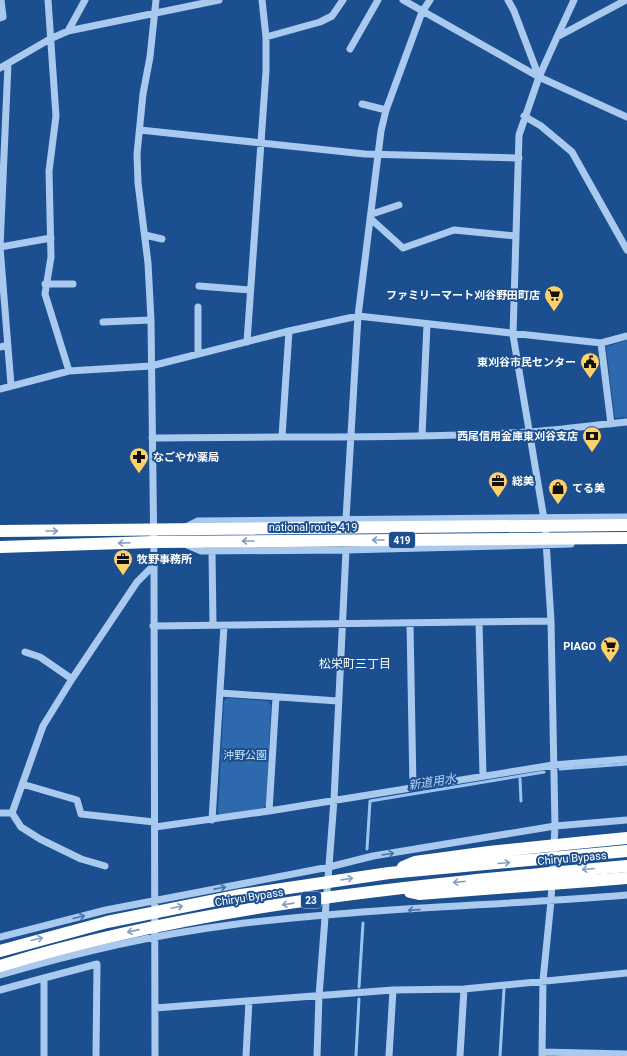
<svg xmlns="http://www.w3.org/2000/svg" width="627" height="1056" font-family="Roboto,'Noto Sans JP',sans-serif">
  <rect width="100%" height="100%" fill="#1b4f8f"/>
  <path fill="#2e69ad" d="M627,340V417L615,418L606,347Z
    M227,698L268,701L271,705L266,805L262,809L220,815L218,812L224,701Z"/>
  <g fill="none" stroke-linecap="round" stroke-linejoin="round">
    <path stroke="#9cc4f0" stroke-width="3" d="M560,769L627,764
      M520,779L521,801
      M367,849L370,801L544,772
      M359,987L363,923
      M356,1056L359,999
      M500,1056L504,989"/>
    <path stroke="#a9c9ee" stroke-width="7" d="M48,0L56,116L49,171L51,257L45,294L69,371
      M403,0L539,77L557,37L626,0
      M508,0L514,11L539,77L519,135L513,335L545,525L551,621L555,826L551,901L543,980L542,1056
      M0,18L3,17L1,0
      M68,31L85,0
      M266,37L320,22L332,16L343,0
      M557,37L574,0
      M350,49L378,0
      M8,64L0,247L11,385
      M0,68L50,39L68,31L219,0
      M539,77L627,117
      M362,104L386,110
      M524,116L541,126L572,152L627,250
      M140,130L365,154L519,158
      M372,214L399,205
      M371,219L403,248L454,230L516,236
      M145,235L162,239
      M0,247L51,238
      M45,284H73
      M199,286L250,290
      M198,307V354
      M103,322L151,320
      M247,342L266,71V37L262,0
      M601,343L611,424
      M0,347L8,345
      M0,389L69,371L151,366L289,331L358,316L601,343L627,336
      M422,435L427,324
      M282,436L289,331
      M152,438C277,436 403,439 528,432C561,430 594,425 627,422
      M346,519L358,316L381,131L386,110L422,12L430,0
      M186,527L198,521L627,517
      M185,544L201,551L346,550L571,544
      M212,551L213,625
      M479,622L483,776
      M410,624L413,788
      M153,626L551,621
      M25,652L40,657L72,679
      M220,693L338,701
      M22,784L77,800L81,814L154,822
      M269,811L276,697
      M0,813H12L43,726L72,679L137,582L154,565
      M12,813L21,827L40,839L81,859L105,866
      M212,820L224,626
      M155,827L269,811L553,765L627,759
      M0,937L106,910L329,867L373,856L555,826L627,820
      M0,975C75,953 152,935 230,925C362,908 495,906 627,895
      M44,978L97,964L96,1056
      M0,990L44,978V1056
      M155,1008L393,990L464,989L627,973
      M542,1052L627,1054
      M155,1056L154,565L151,320L148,263L138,183L137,154L143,94L150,57L156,0
      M246,1056L249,1001
      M317,1056L319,996L334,800L346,550
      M389,1056L393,990
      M460,1056L464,989"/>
    <path stroke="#fff" stroke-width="12" d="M0,531L627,525
      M0,547L153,542L627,538
      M586,842L627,838
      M590,881L627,878"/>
    <path stroke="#fff" stroke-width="12" d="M403,867L415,862L489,852L586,842
      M410,892L419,894L590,881
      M0,951L107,922L241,895L389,873L627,851
      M0,966C203,904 416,885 627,866"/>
  </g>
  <defs><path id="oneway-shaft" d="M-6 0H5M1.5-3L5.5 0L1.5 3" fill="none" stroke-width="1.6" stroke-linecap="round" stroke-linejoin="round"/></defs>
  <g stroke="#829ec1">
    <use href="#oneway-shaft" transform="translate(52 531)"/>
    <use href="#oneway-shaft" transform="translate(378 540) rotate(180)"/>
    <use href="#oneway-shaft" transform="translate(248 541) rotate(180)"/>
    <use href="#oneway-shaft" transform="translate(124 543) rotate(178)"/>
    <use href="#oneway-shaft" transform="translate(504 863) rotate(-5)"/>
    <use href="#oneway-shaft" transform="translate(588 869) rotate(175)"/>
    <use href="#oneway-shaft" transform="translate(347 879) rotate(-8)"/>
    <use href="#oneway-shaft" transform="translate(459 882) rotate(174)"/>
    <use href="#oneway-shaft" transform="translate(288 904) rotate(172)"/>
    <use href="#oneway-shaft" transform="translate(177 907) rotate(-12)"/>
    <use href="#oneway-shaft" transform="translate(133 931) rotate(167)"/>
    <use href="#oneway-shaft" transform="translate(37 939) rotate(-14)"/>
  </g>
  <g stroke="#4674ac">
    <use href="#oneway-shaft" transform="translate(388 854) rotate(-9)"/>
    <use href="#oneway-shaft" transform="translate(220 888) rotate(-11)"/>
    <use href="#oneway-shaft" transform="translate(414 910) rotate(176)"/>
    <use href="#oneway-shaft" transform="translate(79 917) rotate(-14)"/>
  </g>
  <defs>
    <symbol id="supermarket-pin" viewBox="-11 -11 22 30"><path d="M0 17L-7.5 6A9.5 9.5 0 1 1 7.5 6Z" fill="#ffd166" stroke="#1b4f8f"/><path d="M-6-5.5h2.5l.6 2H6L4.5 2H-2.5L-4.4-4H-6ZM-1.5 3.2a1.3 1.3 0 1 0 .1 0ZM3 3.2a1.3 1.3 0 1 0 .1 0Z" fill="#111"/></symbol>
    <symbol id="civic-pin" viewBox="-11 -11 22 30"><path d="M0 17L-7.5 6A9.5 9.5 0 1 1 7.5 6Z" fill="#ffd166" stroke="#1b4f8f"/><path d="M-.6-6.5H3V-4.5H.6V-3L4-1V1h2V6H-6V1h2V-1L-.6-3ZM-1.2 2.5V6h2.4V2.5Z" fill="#111"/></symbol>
    <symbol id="bank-pin" viewBox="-11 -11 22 30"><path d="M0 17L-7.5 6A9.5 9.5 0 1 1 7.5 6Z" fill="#ffd166" stroke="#1b4f8f"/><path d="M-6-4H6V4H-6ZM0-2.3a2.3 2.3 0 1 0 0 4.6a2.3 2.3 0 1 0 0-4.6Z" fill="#111"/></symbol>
    <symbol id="pharmacy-pin" viewBox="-11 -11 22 30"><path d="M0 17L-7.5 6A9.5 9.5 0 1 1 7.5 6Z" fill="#ffd166" stroke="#1b4f8f"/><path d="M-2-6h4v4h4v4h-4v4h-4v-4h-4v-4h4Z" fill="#111"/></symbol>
    <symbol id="office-pin" viewBox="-11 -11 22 30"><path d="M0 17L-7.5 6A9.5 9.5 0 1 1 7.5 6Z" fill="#ffd166" stroke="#1b4f8f"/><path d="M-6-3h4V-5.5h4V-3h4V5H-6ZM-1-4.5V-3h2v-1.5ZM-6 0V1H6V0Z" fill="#111"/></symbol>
    <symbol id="shop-pin" viewBox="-11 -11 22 30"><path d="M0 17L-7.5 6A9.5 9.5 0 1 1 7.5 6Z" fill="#ffd166" stroke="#1b4f8f"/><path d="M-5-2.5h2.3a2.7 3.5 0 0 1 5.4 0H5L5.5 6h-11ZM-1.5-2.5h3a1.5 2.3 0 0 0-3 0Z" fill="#111"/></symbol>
  </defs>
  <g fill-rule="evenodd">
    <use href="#supermarket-pin" x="543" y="284" width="22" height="30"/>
    <use href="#civic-pin" x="579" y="351" width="22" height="30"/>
    <use href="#bank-pin" x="581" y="425" width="22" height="30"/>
    <use href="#pharmacy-pin" x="128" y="446" width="22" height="30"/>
    <use href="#office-pin" x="487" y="470" width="22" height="30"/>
    <use href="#shop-pin" x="547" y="477" width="22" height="30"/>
    <use href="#office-pin" x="112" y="548" width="22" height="30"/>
    <use href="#supermarket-pin" x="599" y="635" width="22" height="30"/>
  </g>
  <g text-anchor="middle" stroke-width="4" stroke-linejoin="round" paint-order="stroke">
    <g fill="#1b4f8f" stroke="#bbcadd" stroke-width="1">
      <rect x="389" y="532" width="26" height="16" rx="3"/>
      <rect x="301" y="892" width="20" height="16" rx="3"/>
    </g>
    <g font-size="10" font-weight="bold" fill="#fff">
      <text x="402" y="544">419</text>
      <text x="311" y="904">23</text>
    </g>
    <g font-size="11" font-weight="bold" fill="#fff" stroke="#1b4f8f" text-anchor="end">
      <text x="540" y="299">ファミリーマート刈谷野田町店</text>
      <text x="576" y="366">東刈谷市民センター</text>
      <text x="578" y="440">西尾信用金庫東刈谷支店</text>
      <text x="153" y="461" text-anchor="start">なごやか薬局</text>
      <text x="512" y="485" text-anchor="start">総美</text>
      <text x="572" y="492" text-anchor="start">てる美</text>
      <text x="137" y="563" text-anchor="start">牧野事務所</text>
      <text x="596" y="650">PIAGO</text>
    </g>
    <g font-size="11" fill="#fff" stroke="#1b4f8f">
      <text x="313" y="531">national route 419</text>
      <text transform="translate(572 858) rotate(-5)" y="4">Chiryu Bypass</text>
      <text transform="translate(249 897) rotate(-9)" y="4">Chiryu Bypass</text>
    </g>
    <g font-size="11" fill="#cfe3fa" stroke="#1b4f8f">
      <text x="245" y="759">沖野公園</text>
    </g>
    <g font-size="12" fill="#fff" stroke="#1b4f8f">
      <text x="355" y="668">松栄町三丁目</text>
    </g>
    <g font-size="12" font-style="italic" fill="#b5d3f5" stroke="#1b4f8f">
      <text transform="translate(432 782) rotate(-9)" y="4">新道用水</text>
    </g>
  </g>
</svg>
